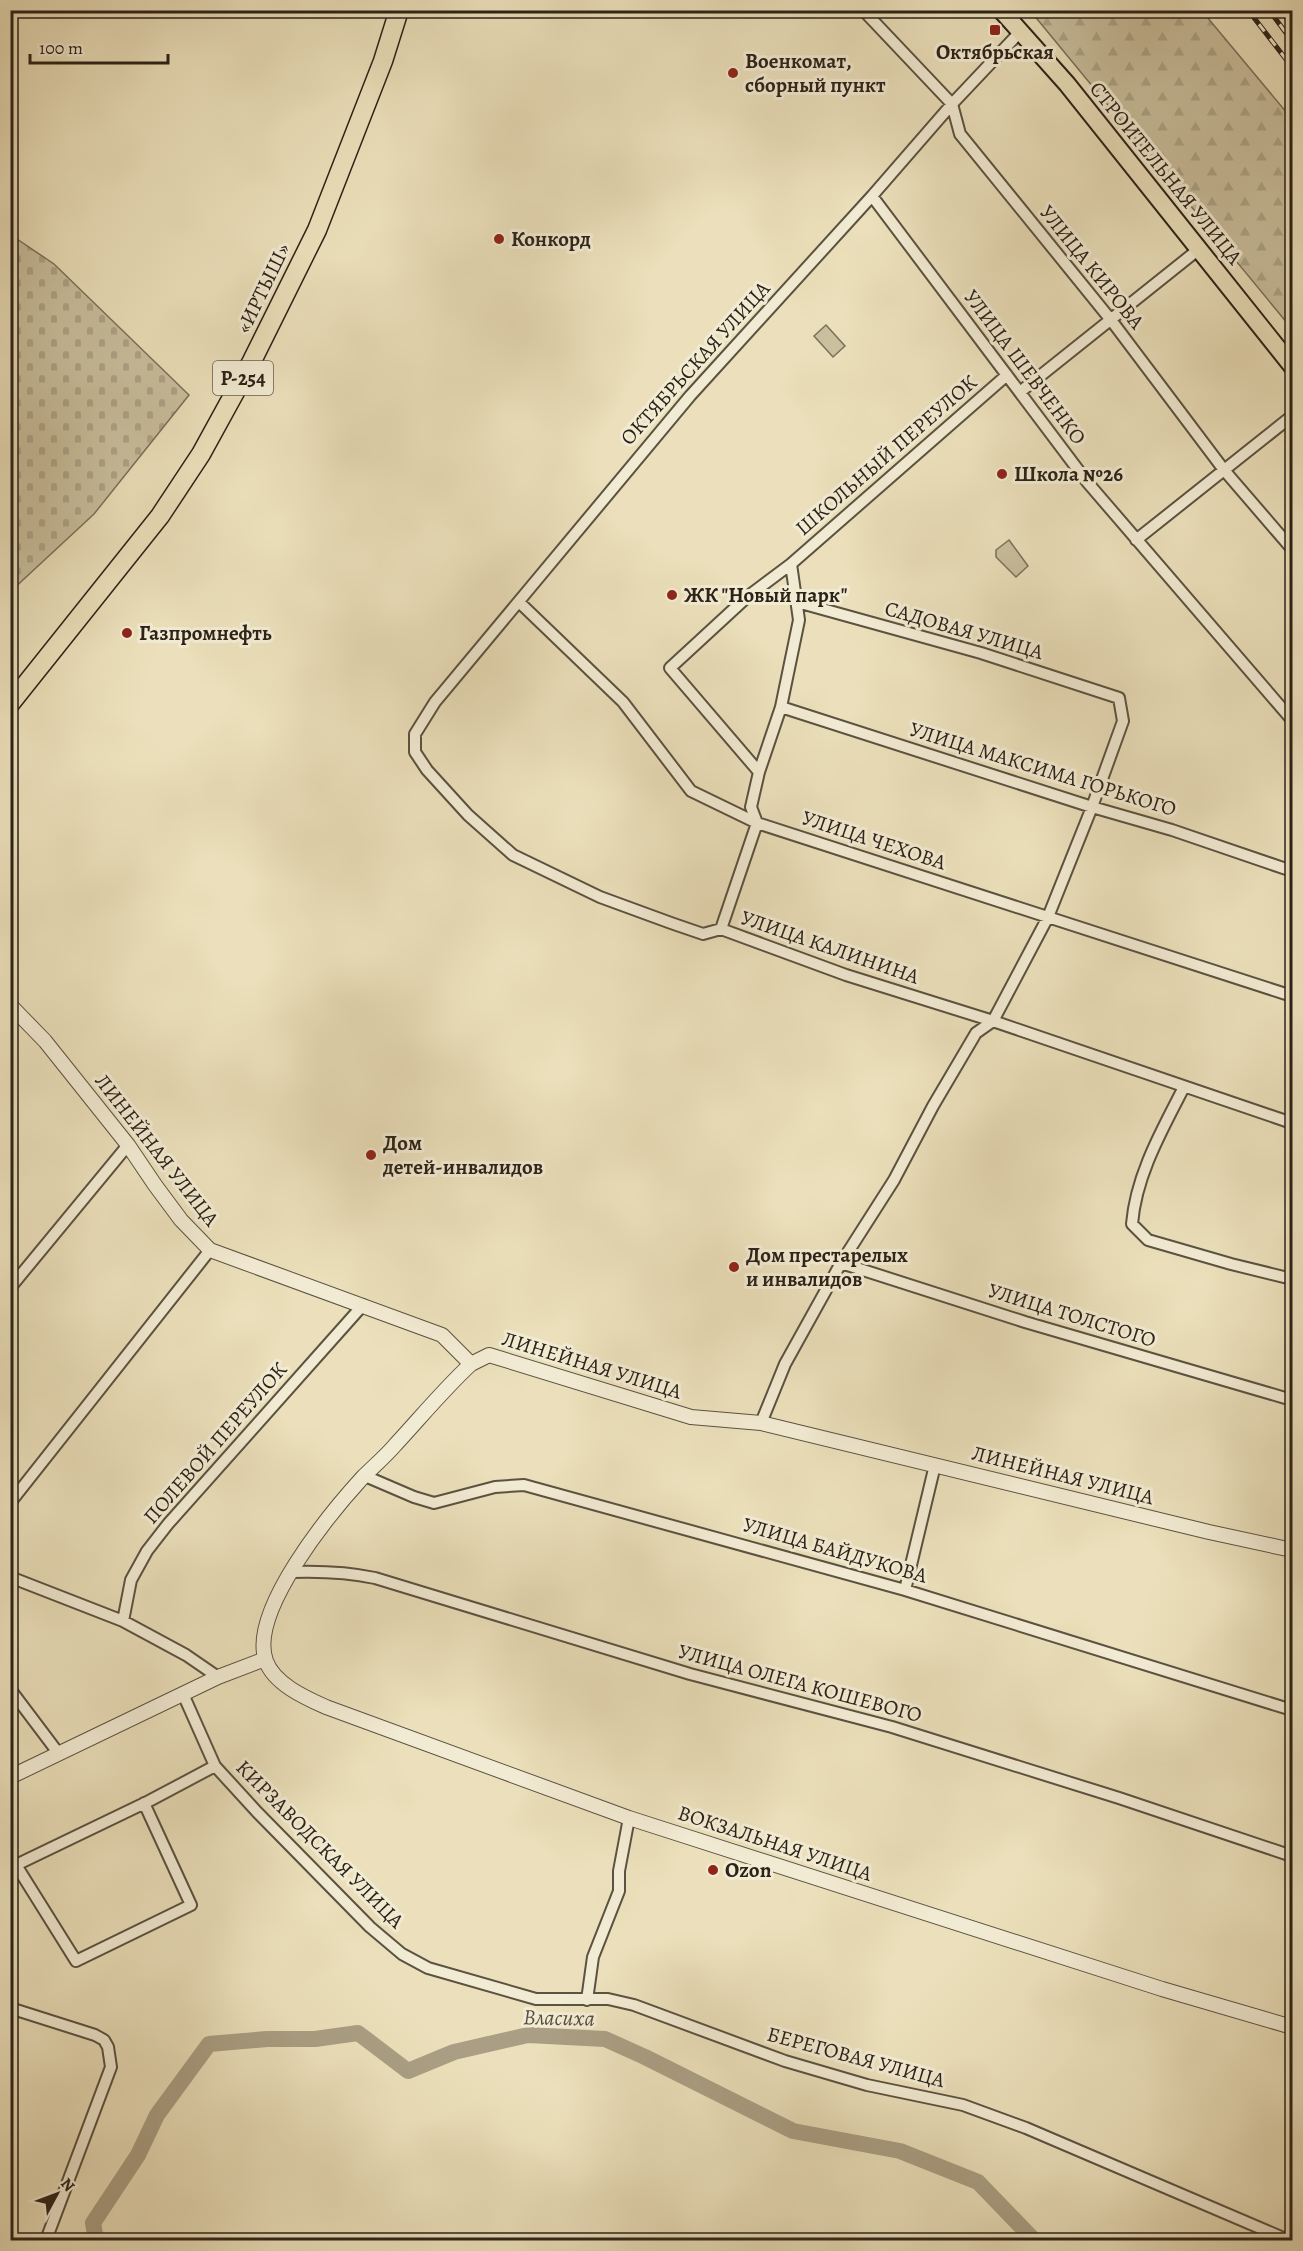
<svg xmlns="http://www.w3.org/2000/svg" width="1303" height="2251" font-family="Alegreya,serif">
  <defs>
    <pattern id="forest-firs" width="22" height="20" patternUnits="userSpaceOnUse" patternTransform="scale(1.5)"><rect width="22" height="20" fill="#cac09f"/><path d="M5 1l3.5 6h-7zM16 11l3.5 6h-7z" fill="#aea588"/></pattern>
    <pattern id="cemetery-stones" width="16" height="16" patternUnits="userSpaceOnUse" patternTransform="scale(1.5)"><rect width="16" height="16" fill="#cac09f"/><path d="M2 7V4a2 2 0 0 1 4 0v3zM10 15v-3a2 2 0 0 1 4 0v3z" fill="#aea588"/></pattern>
  </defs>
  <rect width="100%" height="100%" fill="#ebe0bb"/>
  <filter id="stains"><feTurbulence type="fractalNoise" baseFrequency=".00333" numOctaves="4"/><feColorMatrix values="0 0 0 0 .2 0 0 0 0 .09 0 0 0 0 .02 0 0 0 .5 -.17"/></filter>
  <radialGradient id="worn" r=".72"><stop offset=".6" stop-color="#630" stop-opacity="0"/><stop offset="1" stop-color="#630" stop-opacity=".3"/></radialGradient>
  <path fill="url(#forest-firs)" stroke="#7a715c" stroke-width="1.5" d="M1037,10L1202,11L1292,119V329L1033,14Z"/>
  <path fill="url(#cemetery-stones)" stroke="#7a715c" stroke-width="1.5" d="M11,235L54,264L189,395L94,514L11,591Z"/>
  <path fill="#cac09f" stroke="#7a715c" stroke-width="1.5" d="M826,325L845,346L833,357L814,336Z
    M1009,540L1028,566L1016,577L996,557V550Z"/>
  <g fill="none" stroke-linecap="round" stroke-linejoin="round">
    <path stroke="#aa9f84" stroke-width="16" d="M96,2240L93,2223L138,2155L157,2115L209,2044L267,2039H315L358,2033L408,2071L454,2052L528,2035L605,2039L645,2057L793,2131L900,2151L978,2182L1034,2240"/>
    <defs>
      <path id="minor" d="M863,10L952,104L960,134L1111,320L1224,470L1292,549
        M1020,32L952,104L872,196L690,396L435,702L415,734V752L427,770L468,815L513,855L600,897L671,923L703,934L721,929L846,975L993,1021L1292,1123
        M872,196L1088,483L1292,720
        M1020,392L1199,249
        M1136,540L1292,416
        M791,564L747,597L670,668L759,772L781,707L799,620L791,564L1007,375
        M519,602L623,702L691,791L757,823L1292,996
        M781,707L1092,807L1172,830L1292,871
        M721,929L757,823L751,807L759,772
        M1184,1087C1162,1130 1136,1175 1132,1224L1148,1240L1231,1264L1292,1279
        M841,1263L1025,1322L1292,1400
        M10,1288L128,1145
        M761,1423L785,1364L841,1263L894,1180L933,1106L976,1033L993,1021L1048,917L1092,807L1123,721L1119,698L981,653L797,602
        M365,1476L414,1497L434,1503L495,1487L524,1485L905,1590L1292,1710
        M10,1503L210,1250
        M291,1572C320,1571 347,1572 375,1578L690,1674L892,1727L1119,1798L1292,1856
        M10,1577L123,1621L186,1655L218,1677
        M905,1590L935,1465
        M123,1621L131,1580L147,1551L168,1524L363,1305
        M10,1689L59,1754
        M183,1694L215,1766L257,1812L370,1927L402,1954L428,1968L536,1999H608L634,2005L785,2061L867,2085L963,2105L1026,2128L1288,2240
        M10,1859L16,1865L149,1801L215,1766
        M16,1865L76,1961L191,1905L144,1803
        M587,2000L593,1957L619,1891V1871L629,1818
        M10,2008L95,2035L104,2040L108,2047L111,2067L46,2240"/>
      <path id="tertiary" d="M10,1005L45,1041L128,1145L155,1185L181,1220L210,1250L442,1335L471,1364L489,1355L691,1417L761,1423L1209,1532L1292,1550
        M471,1364C444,1389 421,1417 396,1444C386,1456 374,1466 363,1477C331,1512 248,1612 266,1661C274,1684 306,1698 326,1707L629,1818L1162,1989L1292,2027
        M10,1777L218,1677L265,1659"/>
      <path id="primary" d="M1001,10L1067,84L1292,366"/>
      <path id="trunk" d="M10,704L160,516L201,454L252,361L317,230L383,61L399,10"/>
    </defs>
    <use href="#minor" stroke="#5b5241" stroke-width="14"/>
    <use href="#tertiary" stroke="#5b5241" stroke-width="16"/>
    <use href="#primary" stroke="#2b2218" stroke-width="20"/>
    <use href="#trunk" stroke="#2b2218" stroke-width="21"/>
    <use href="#minor" stroke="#f2ebd3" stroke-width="10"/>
    <use href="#tertiary" stroke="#f2ebd3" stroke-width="14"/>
    <use href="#primary" stroke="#ebe0bb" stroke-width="16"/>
    <use href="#trunk" stroke="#ebe0bb" stroke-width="18"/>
    <defs>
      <path id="rail" d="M1248,10L1292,67
        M1269,10L1292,41
        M1281,10L1292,26"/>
    </defs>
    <use href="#rail" stroke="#2b2218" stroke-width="5"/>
    <use href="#rail" stroke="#f2ebd3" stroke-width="3" stroke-dasharray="9" stroke-linecap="butt"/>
  </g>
  <g fill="#8f2418" stroke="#f2ebd3" stroke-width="2">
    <rect x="989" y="24" width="12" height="12" rx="3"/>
    <circle cx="733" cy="73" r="6"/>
    <circle cx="499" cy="239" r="6"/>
    <circle cx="1002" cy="474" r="6"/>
    <circle cx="672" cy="595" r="6"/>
    <circle cx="127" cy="633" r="6"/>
    <circle cx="371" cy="1155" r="6"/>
    <circle cx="734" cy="1267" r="6"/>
    <circle cx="713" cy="1870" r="6"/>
  </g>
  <g text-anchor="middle" stroke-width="6" stroke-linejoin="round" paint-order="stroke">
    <rect fill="#f2ebd3" stroke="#675e50" stroke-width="1.5" x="213" y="361" width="60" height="34" rx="4.5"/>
    <g font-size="20" font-weight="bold" fill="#2b2218">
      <text x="243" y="385">Р-254</text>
    </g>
    <g font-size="21" font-weight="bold" fill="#2b2218" stroke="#f2ebd3" text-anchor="start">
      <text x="995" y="59" text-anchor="middle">Октябрьская</text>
      <text x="745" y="68">Военкомат,<tspan x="745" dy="24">сборный пункт</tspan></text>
      <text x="511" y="246">Конкорд</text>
      <text x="1014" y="481">Школа №26</text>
      <text x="684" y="602">ЖК "Новый парк"</text>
      <text x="139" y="640">Газпромнефть</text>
      <text x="383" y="1150">Дом<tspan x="383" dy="24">детей-инвалидов</tspan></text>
      <text x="746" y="1262">Дом престарелых<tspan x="746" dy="24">и инвалидов</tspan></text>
      <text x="725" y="1877">Ozon</text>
    </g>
    <g font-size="21" fill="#2b2218" stroke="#f2ebd3">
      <text transform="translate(1166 173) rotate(51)" y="7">СТРОИТЕЛЬНАЯ УЛИЦА</text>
      <text transform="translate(1092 267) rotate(51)" y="7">УЛИЦА КИРОВА</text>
      <text transform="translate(263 288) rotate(-64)" y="7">«ИРТЫШ»</text>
      <text transform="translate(695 363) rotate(-48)" y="7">ОКТЯБРЬСКАЯ УЛИЦА</text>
      <text transform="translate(1025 367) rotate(53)" y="7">УЛИЦА ШЕВЧЕНКО</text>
      <text transform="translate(886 455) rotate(-41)" y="7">ШКОЛЬНЫЙ ПЕРЕУЛОК</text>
      <text transform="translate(964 630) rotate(16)" y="7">САДОВАЯ УЛИЦА</text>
      <text transform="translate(1043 769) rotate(17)" y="7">УЛИЦА МАКСИМА ГОРЬКОГО</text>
      <text transform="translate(874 840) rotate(18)" y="7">УЛИЦА ЧЕХОВА</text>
      <text transform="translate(830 947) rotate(19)" y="7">УЛИЦА КАЛИНИНА</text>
      <text transform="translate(157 1150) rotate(52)" y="7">ЛИНЕЙНАЯ УЛИЦА</text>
      <text transform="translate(1072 1315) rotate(17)" y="7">УЛИЦА ТОЛСТОГО</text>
      <text transform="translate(592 1365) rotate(17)" y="7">ЛИНЕЙНАЯ УЛИЦА</text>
      <text transform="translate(215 1443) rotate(-49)" y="7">ПОЛЕВОЙ ПЕРЕУЛОК</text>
      <text transform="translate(1063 1475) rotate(14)" y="7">ЛИНЕЙНАЯ УЛИЦА</text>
      <text transform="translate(835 1550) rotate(16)" y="7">УЛИЦА БАЙДУКОВА</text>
      <text transform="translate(800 1683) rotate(15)" y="7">УЛИЦА ОЛЕГА КОШЕВОГО</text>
      <text transform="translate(775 1843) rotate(18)" y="7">ВОКЗАЛЬНАЯ УЛИЦА</text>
      <text transform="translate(320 1844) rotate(45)" y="7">КИРЗАВОДСКАЯ УЛИЦА</text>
      <text transform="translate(856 2057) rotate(15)" y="7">БЕРЕГОВАЯ УЛИЦА</text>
    </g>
    <g font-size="22" font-style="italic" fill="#574e3e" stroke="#f2ebd3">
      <text transform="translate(559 2017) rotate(1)" y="8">Власиха</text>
    </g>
  </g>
  <rect width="1303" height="2251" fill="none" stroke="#ebe0bb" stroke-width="36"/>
  <rect x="12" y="12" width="1279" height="2227" fill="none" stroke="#2b2218" stroke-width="3"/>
  <rect x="18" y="18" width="1267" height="2215" fill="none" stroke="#2b2218" stroke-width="1.5"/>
  <g transform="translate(57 2194) rotate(49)" stroke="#f2ebd3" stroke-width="4.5" paint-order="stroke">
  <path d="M0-4.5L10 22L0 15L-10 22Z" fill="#2b2218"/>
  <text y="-9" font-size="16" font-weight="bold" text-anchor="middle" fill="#2b2218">N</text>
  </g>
  <path d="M30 54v9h138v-9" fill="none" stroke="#2b2218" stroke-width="3"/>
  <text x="39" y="54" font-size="18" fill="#2b2218" stroke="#f2ebd3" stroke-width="4.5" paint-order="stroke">100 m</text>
  <rect width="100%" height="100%" filter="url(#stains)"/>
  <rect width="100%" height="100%" fill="url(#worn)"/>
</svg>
